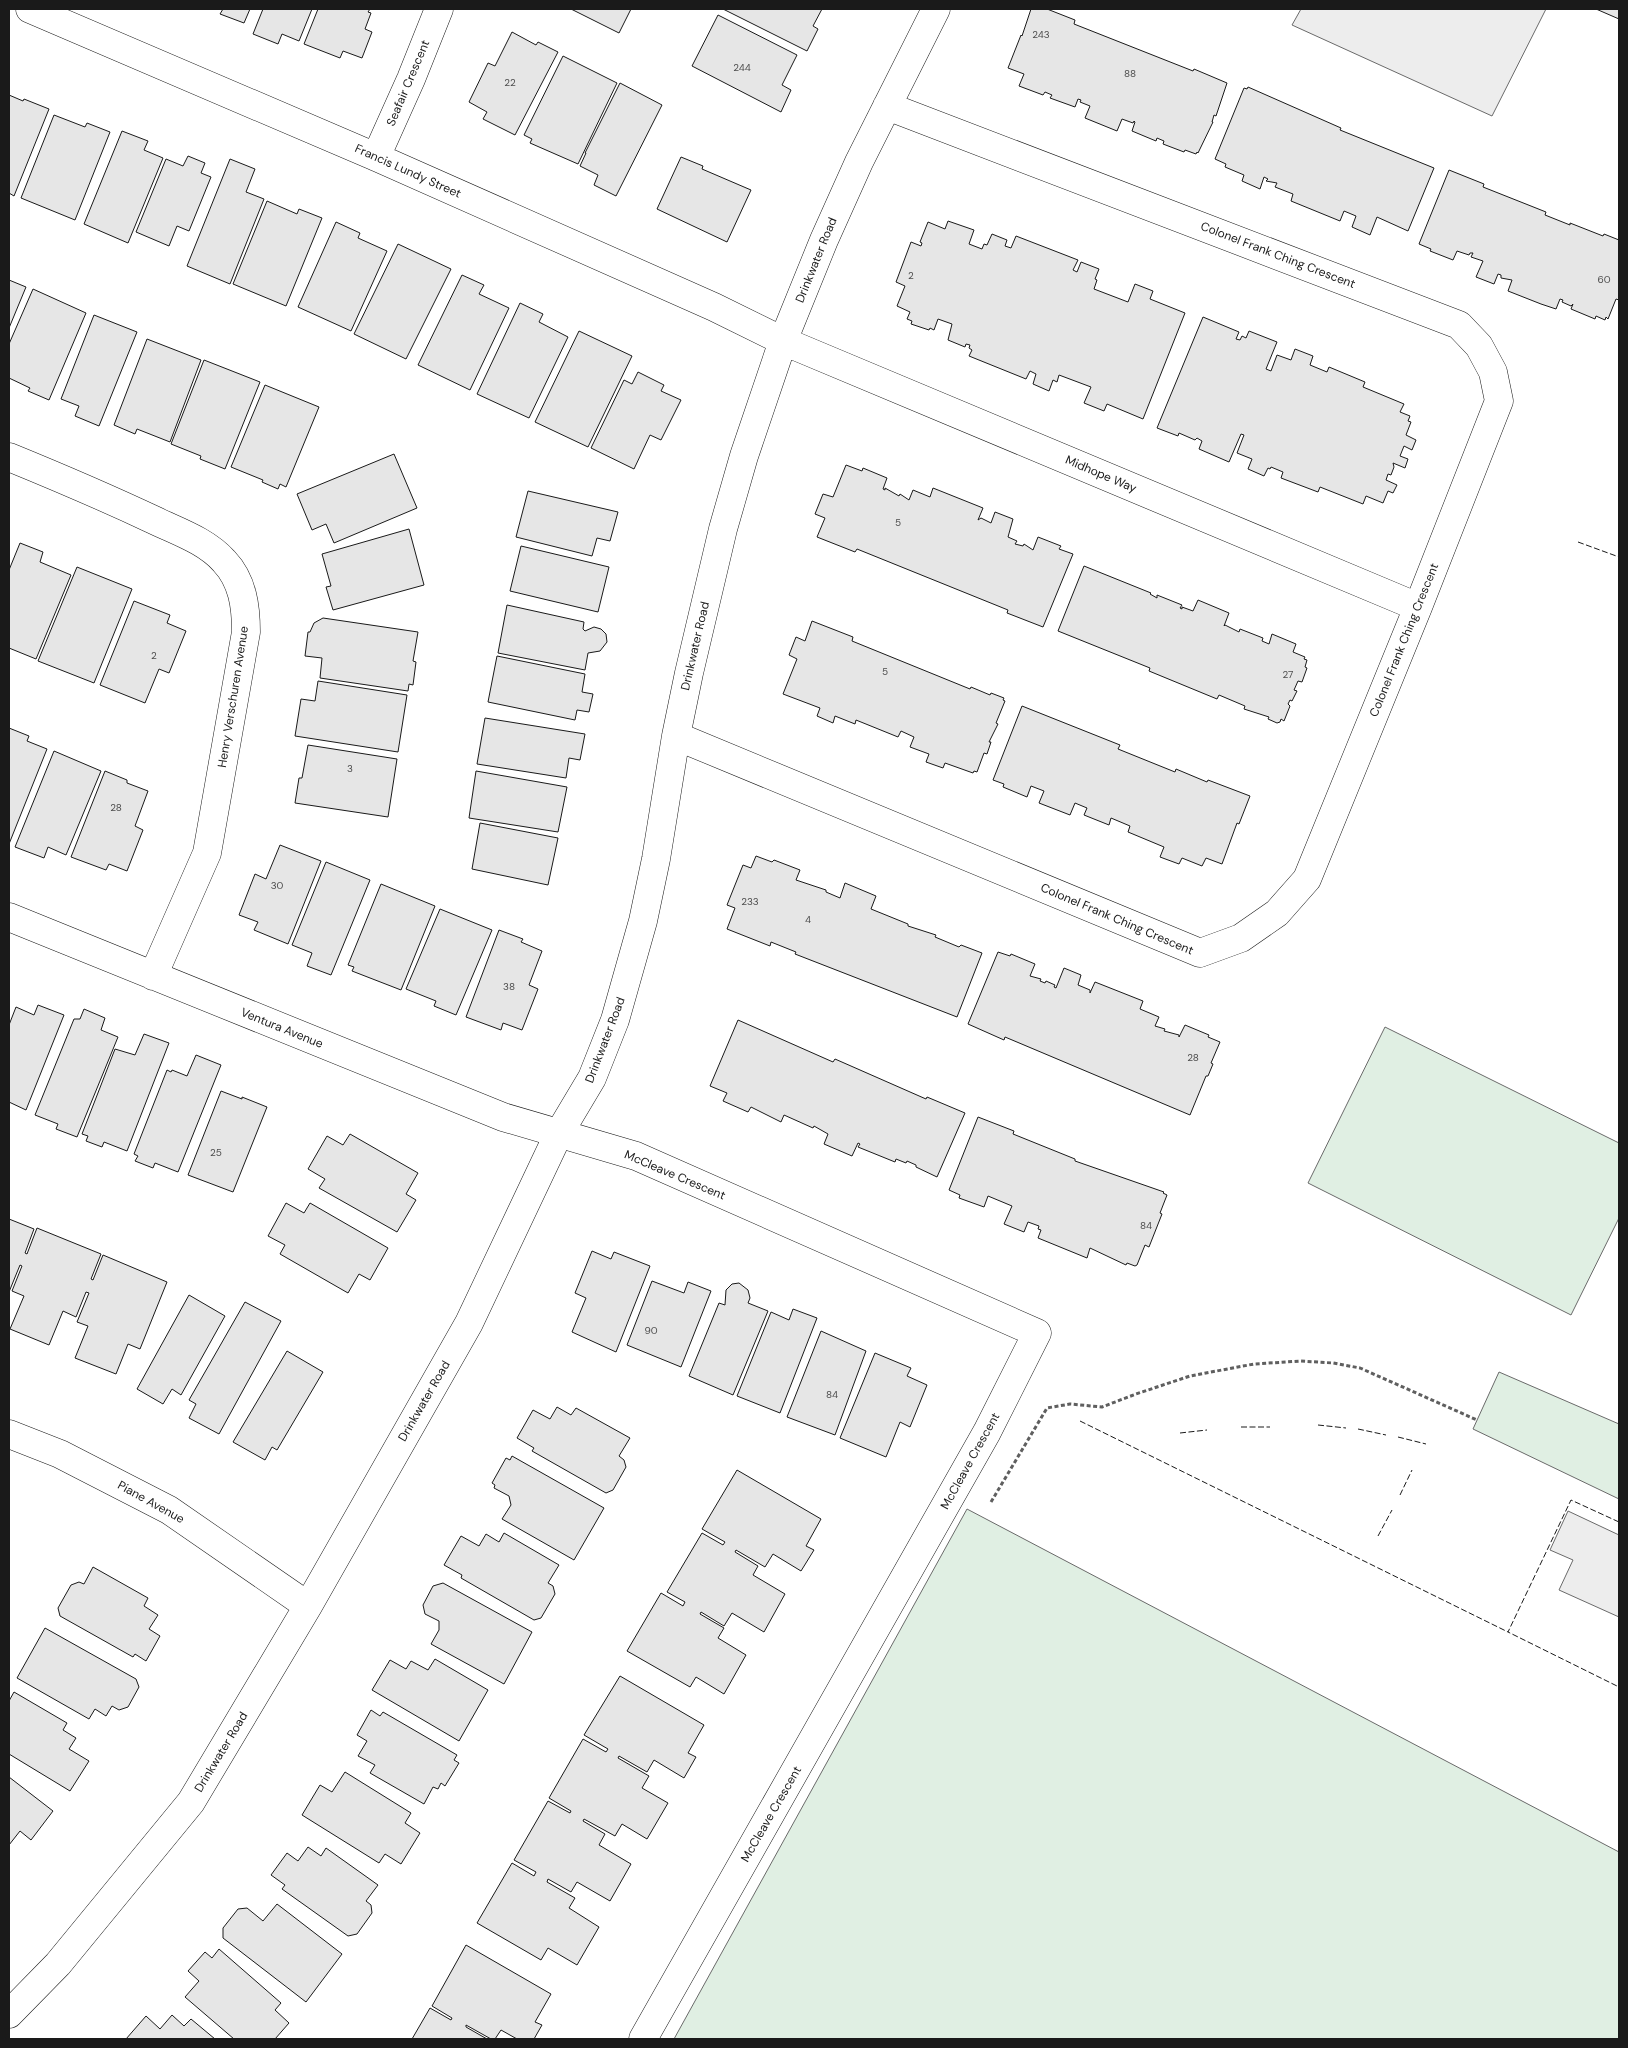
<svg xmlns="http://www.w3.org/2000/svg" width="1628" height="2048" font-family="'DM Sans',sans-serif">
  <rect width="100%" height="100%" fill="#fff"/>
  <path fill="#e0efe3" stroke="#6a6a6a" d="M1385,1027L1619,1143V1218L1571,1315L1308,1183Z
    M1499,1372L1619,1424V1499L1473,1429Z
    M967,1509L1619,1852V2039H674Z"/>
  <path fill="#ededed" stroke="#6a6a6a" d="M1301,9H1546L1492,116L1292,25Z
    M1568,1511L1619,1535V1617L1559,1590L1573,1560L1550,1550Z"/>
  <path fill="#e6e6e6" stroke="#1a1a1a" d="M221,9H250L244,23L220,14L223,9Z
    M263,9H312L299,41L282,34L278,44L253,34Z
    M318,9H370L368,12L371,13L365,29L372,32L362,58L343,51L340,58L304,44Z
    M571,9H631L619,33Z
    M723,9H822L813,26L818,29L807,51Z
    M1031,9H1047L1075,20L1074,24L1193,71L1194,69L1227,83L1216,116L1214,115L1212,122H1213L1198,153L1197,152L1196,154L1185,150L1184,152L1163,144L1164,141L1157,138L1156,141L1132,131L1135,122L1134,121L1133,123L1122,119L1117,131L1085,118L1090,106L1080,102L1081,100L1078,99L1075,107L1050,98L1052,95L1045,92L1043,95L1019,86L1024,74L1008,68L1021,35L1022,36Z
    M1596,9H1619V19Z
    M718,15L797,55L782,85L791,90L781,112L692,66Z
    M512,32L536,45L538,42L558,52L515,135L483,119L487,112L469,102L488,63L495,66Z
    M563,56L617,83L578,164L530,143L532,139L524,135Z
    M620,83L662,105L616,196L594,185L598,175L580,166L586,153H585Z
    M1248,87L1341,128L1340,130L1434,168L1408,231L1377,217L1370,235L1352,227L1356,216L1344,211L1340,221L1291,201L1293,194L1275,187L1277,183L1266,181L1268,179L1264,177L1260,189L1242,181L1244,175L1225,167L1226,164L1215,159L1244,88L1247,89Z
    M9,95L23,101L24,99L49,109L14,196L9,193Z
    M54,115L85,127L87,123L110,132L75,220L21,198Z
    M122,131L148,141L144,150L163,158L128,243L84,224Z
    M188,156L205,163L201,173L211,177L189,231L177,226L169,246L136,232L166,159L183,166Z
    M681,157L703,166L702,169L751,190L727,242L657,209Z
    M230,159L255,169L246,192L264,199L230,284L187,266Z
    M1449,170L1484,184L1483,187L1546,212L1545,215L1570,225V223L1603,236L1604,234L1619,240V300L1616,299L1608,319L1606,317L1605,320L1596,316L1595,319L1571,309L1573,304L1571,306L1562,302L1563,300L1560,299L1556,309L1541,304L1508,291L1512,280L1501,278V275L1498,274L1494,284L1476,277L1483,261L1471,257L1473,253H1470L1469,255L1457,251L1453,260L1430,251L1431,249L1419,244Z
    M267,201L297,214L299,209L322,218L286,306L233,284Z
    M948,221L974,230L969,244L982,249L984,244L987,245L992,234L1007,240L1005,246L1011,248L1016,236L1078,260L1073,270L1077,272L1081,262L1099,269L1095,279L1097,280L1094,289L1128,302L1135,284L1153,291L1150,299L1185,313L1143,419L1107,404L1104,411L1084,403L1091,387L1059,375L1057,382L1053,380L1049,391L1033,384L1036,374L1030,371L1026,379L969,356L972,350L969,348L970,345L966,344L965,347L948,340L952,324L938,319L934,330L930,328L929,330L911,324L912,321L907,319L910,312L897,306L905,286L896,282L911,242L921,246L922,243L920,242L928,222L945,229Z
    M336,222L360,233L358,238L387,251L351,331L298,307Z
    M398,244L451,269L406,359L354,334Z
    M462,275L484,285L479,294L509,308L470,390L418,365Z
    M9,280L26,287L9,328Z
    M33,289L86,313L49,400L28,391L30,388L9,378V344Z
    M520,303L543,314L539,322L568,337L529,418L477,394Z
    M94,315L137,332L99,426L75,416L79,406L61,399Z
    M1203,317L1239,332L1236,339L1240,340L1242,336L1246,338L1249,331L1277,342L1266,369L1271,371L1277,355L1291,360L1295,349L1313,356L1310,365L1327,372L1329,367L1365,382L1363,387L1404,404L1400,412L1410,416L1408,421L1411,422L1406,435L1416,440L1412,450L1404,446L1400,456L1408,459L1405,468L1393,463L1394,467L1391,475L1388,474L1386,480L1397,485L1393,493L1388,491L1383,503L1366,496L1363,504L1320,487L1318,492L1281,478L1283,472L1271,467L1270,469L1268,468L1264,476L1248,469L1252,459L1237,453L1244,435L1241,434L1229,462L1199,449L1202,441L1197,438L1195,440L1179,433L1178,436L1157,428Z
    M579,331L632,356L588,447L535,422Z
    M147,339L201,360L170,442L137,429L135,434L114,425Z
    M204,360L260,382L225,469L200,459L201,456L171,444Z
    M638,372L664,385L661,391L681,400L661,440L650,435L634,469L591,448L624,380L632,384Z
    M265,385L319,407L286,487L280,484L278,489L262,482L263,480L231,467Z
    M394,454L417,508L334,543L326,524L312,530L297,494Z
    M846,465L862,471L863,468L887,478L883,489L885,490V488L899,496L900,494L909,500L913,490L930,497L933,488L983,508L978,520L981,518L991,523L995,512L1013,519L1008,537L1017,541L1015,544L1023,546L1024,544L1033,550L1038,537L1061,546L1059,549L1073,554L1043,627L1007,613L1008,610L857,549L855,552L817,537L825,518L815,514L823,494L833,497Z
    M528,491L618,512L610,541L597,538L592,556L516,537Z
    M409,529L424,585L333,610L326,587L331,586L322,554Z
    M20,543L43,552L40,562L71,575L36,659L9,648V570Z
    M521,546L609,567L598,612L510,591Z
    M1084,566L1151,593L1150,594L1157,598V595L1182,605L1180,608L1182,609V607L1193,611L1198,600L1229,613L1224,626L1225,625L1239,632L1240,629L1263,638L1262,641L1269,644L1272,634L1296,644L1293,652L1305,657L1304,659L1307,660L1305,667L1307,668L1302,682L1298,681L1294,690L1297,691L1292,701L1290,700L1288,704L1290,706L1284,721L1281,719L1280,722L1277,723L1268,719L1269,717L1244,709L1245,706L1219,695L1217,699L1149,671L1150,668L1058,631Z
    M77,567L132,589L94,683L38,661Z
    M134,601L170,615L167,623L186,631L169,673L159,669L145,703L100,685Z
    M507,605L584,622L583,629L585,631L594,627L601,629L606,634L607,642L600,651L588,653L585,670L498,653Z
    M323,618L418,632L413,661L416,662L413,685L409,684L408,691L320,678L322,658L305,656L308,632H310L314,623Z
    M812,621L853,637L852,641L970,689L971,687L990,695L991,693L1004,698L1003,700L1005,701L996,723L998,724L989,742H991L987,754L984,753L977,772L974,771L973,773L945,763L943,768L926,762L929,754L910,747L914,737L901,731L898,737L856,720L855,724L835,716L833,723L817,716L820,708L783,694L797,659L789,655L796,637L805,641Z
    M497,656L585,674L582,692L593,694L589,712L577,710L575,720L488,702Z
    M318,681L407,695L398,752L295,736L301,699L315,701Z
    M1022,706L1120,745L1118,749L1175,772L1176,769L1207,782L1208,780L1250,796L1239,824L1237,823L1222,864L1206,858L1202,866L1182,858L1179,864L1160,857L1164,847L1128,832L1130,826L1111,818L1109,825L1084,815L1087,808L1075,803L1070,815L1039,803L1044,791L1031,786L1027,797L1003,787L1004,784L993,780Z
    M485,718L585,734L580,760L569,758L566,778L477,764Z
    M9,728L29,736L27,741L47,749L9,844Z
    M308,745L397,759L388,817L295,803L299,778H302Z
    M54,751L101,771L66,855L48,847L44,858L15,847Z
    M105,771L127,780V783L148,791L135,826L143,830L127,871L109,864L106,870L71,857Z
    M476,771L567,787L558,832L469,818Z
    M480,823L558,838L548,885L472,869Z
    M280,845L321,861L288,944L254,930L258,922L239,915L255,874L266,879Z
    M756,856L772,862L774,860L800,870L796,880L826,890V892L840,898L845,883L876,896L871,909L908,924V926L936,935L935,937L959,947L961,945L982,953L957,1017L795,954L796,952L771,942L770,946L727,929L735,908L727,905L743,865L751,868Z
    M326,862L370,880L331,975L307,966L312,953L292,945Z
    M381,884L435,906L401,990L352,971L354,967L348,965Z
    M440,909L492,930L456,1015L434,1006L436,1001L406,989Z
    M499,930L523,939L521,942L542,951L529,985L538,989L522,1030L503,1023L501,1030L466,1017Z
    M998,952L1010,956L1011,954L1035,964L1030,976L1041,979L1040,981L1045,983L1046,981L1055,985L1054,987L1056,988L1064,968L1081,975L1078,985L1090,990V993L1095,982L1143,1001L1140,1009L1159,1017L1155,1026L1165,1029L1164,1031L1179,1035V1037L1185,1025L1209,1035L1208,1037L1220,1042L1211,1063L1213,1064L1208,1076H1206L1190,1115L1005,1037L1004,1040L968,1024Z
    M38,1005L64,1015L26,1110L9,1102V1025L16,1007L34,1015Z
    M84,1009L105,1018L101,1030L118,1037L77,1137L56,1129L58,1124L35,1115L74,1019H80Z
    M738,1020L833,1062L835,1059L926,1099L927,1097L965,1113L937,1177L916,1167V1165L907,1161L906,1163L896,1159L895,1162L858,1147L860,1144L858,1143L852,1156L824,1144L828,1134L814,1126L813,1128L784,1115L781,1122L751,1107L748,1112L723,1101L727,1093L710,1086Z
    M144,1034L169,1043L127,1151L104,1142L102,1147L86,1141L88,1136L82,1134L115,1049L135,1055Z
    M196,1055L221,1065L178,1172L155,1163L153,1168L135,1161L138,1156L134,1154L167,1070L171,1072L172,1070L187,1076Z
    M221,1091L242,1099V1097L267,1107L233,1192L188,1175Z
    M978,1117L1014,1131L1013,1134L1075,1159V1161L1164,1192L1163,1193L1167,1195L1160,1213L1162,1214L1149,1247L1145,1245L1137,1265L1135,1266L1127,1263L1126,1265L1090,1248L1087,1258L1038,1238L1041,1230L1038,1229L1039,1226L1028,1222L1024,1232L1004,1224L1012,1206L988,1196L984,1207L959,1198L960,1195L949,1190Z
    M350,1134L418,1173L406,1194L416,1200L397,1232L319,1188L325,1179L308,1169L327,1136L343,1145Z
    M286,1203L304,1213L310,1203L388,1248L370,1280L359,1274L348,1293L280,1254L285,1245L268,1236Z
    M9,1219L34,1229L25,1253L27,1254L37,1228L101,1254L91,1279L93,1280L103,1255L167,1282L140,1349L128,1344L116,1374L75,1358L88,1326L77,1322L89,1293L86,1292L76,1317L63,1311L49,1345L10,1329L24,1296L12,1291L22,1266L20,1265L9,1292Z
    M592,1251L611,1259L614,1252L650,1266L616,1352L572,1332L586,1298L575,1293Z
    M652,1281L684,1293L688,1282L711,1291L681,1367L627,1345Z
    M739,1283L748,1290L750,1298L748,1303L768,1311L733,1395L689,1376L719,1303L725,1305L726,1290L732,1284Z
    M189,1295L225,1316L181,1395L172,1389L163,1404L137,1389Z
    M245,1302L281,1321L219,1434L189,1418L196,1404L189,1400Z
    M793,1309L817,1318L780,1413L737,1396L771,1312L789,1320Z
    M821,1331L866,1351L835,1435L787,1417Z
    M287,1351L323,1372L277,1450L272,1447L265,1460L233,1442Z
    M875,1353L911,1368L907,1376L927,1385L910,1427L900,1422L886,1457L840,1438Z
    M557,1407L571,1415L576,1408L630,1438L619,1456L624,1460L626,1467L613,1490L606,1493L532,1451L534,1448L517,1438L533,1410L550,1419Z
    M512,1456L604,1508L574,1560L502,1519L511,1505L509,1496L494,1488L495,1485L492,1483L506,1458L510,1460Z
    M737,1470L821,1519L806,1546L814,1550L801,1571L773,1554L765,1567L736,1550L735,1552L758,1566L753,1575L785,1594L764,1632L732,1613L724,1626L701,1612L700,1614L724,1628L718,1638L746,1655L724,1694L696,1677L690,1687L627,1651L661,1593L683,1606L685,1602L667,1592L702,1533L723,1545L725,1542L702,1529Z
    M504,1533L559,1565L548,1583L553,1586L555,1594L541,1618L534,1620L461,1578L462,1575L444,1565L461,1536L479,1546L486,1534L499,1542Z
    M93,1567L148,1598L144,1606L158,1615L149,1629L160,1636L146,1661L135,1654L133,1657L60,1616L58,1608L71,1585L79,1582L84,1584Z
    M443,1583L532,1632L504,1684L431,1644L439,1630V1621L425,1614L423,1605L433,1586Z
    M45,1628L136,1679L139,1687L128,1707L119,1710L112,1706L106,1716L95,1709L89,1719L17,1678Z
    M435,1659L488,1690L459,1741L372,1690L390,1660L406,1669L411,1661L428,1670Z
    M620,1676L704,1725L688,1753L696,1757L684,1778L654,1760L647,1772L619,1756L618,1758L649,1776L642,1788L668,1803L647,1839L622,1824L615,1836L584,1819L583,1821L605,1834L599,1845L631,1864L610,1901L577,1882L571,1892L548,1879L547,1882L575,1898L569,1908L599,1927L577,1965L548,1948L541,1960L477,1923L512,1863L534,1876L536,1872L514,1860L548,1801L570,1813L571,1811L549,1798L583,1739L606,1752L608,1749L584,1735Z
    M14,1692L67,1723L63,1730L76,1738L69,1749L89,1761L70,1791L9,1754V1701Z
    M371,1710L380,1716L383,1712L457,1755L454,1760L459,1763L445,1786L441,1783L438,1789L433,1787L424,1804L370,1773L375,1765L358,1756L367,1741L357,1735Z
    M345,1772L411,1813L405,1823L420,1833L401,1864L385,1854L379,1863L302,1815L320,1785L332,1792Z
    M9,1777L53,1811L31,1840L20,1831L9,1845Z
    M308,1847L321,1856L326,1848L378,1885L366,1901L371,1905L372,1913L357,1934L348,1936L282,1889L285,1885L271,1875L287,1853L298,1861Z
    M277,1904L342,1954L306,2002L223,1938V1928L238,1909L247,1908L263,1921Z
    M466,1945L551,1994L535,2022L542,2025L534,2039H517L501,2030L495,2039H491L466,2025V2027L487,2039H412L430,2008L451,2020L452,2018L432,2006Z
    M219,1949L281,2003L275,2010L289,2023L275,2039H234L185,1997L199,1981L188,1971L205,1952L212,1958Z
    M172,2015L184,2026L191,2019L215,2039H126L146,2016L160,2029Z"/>
  <g fill="none" stroke-linecap="round" stroke-linejoin="round">
    <defs>
      <path id="minor" d="M30,9L376,157L714,307L783,341L1418,607
        M376,157L411,79L439,9
        M9,457C58,477 107,498 156,521C179,532 206,541 224,561C243,581 246,607 246,632L207,853L153,976
        M676,736L1200,953L1241,938L1277,913L1307,879L1418,607L1499,401L1493,372L1479,346L1459,325L887,106
        M9,917L503,1117L636,1156L1037,1333L987,1432L643,2039
        M9,1434L60,1454L169,1510L308,1606
        M9,2014L58,1964L191,1802L308,1606L469,1323L558,1135L592,1078L615,1020L643,921L656,859L676,736L689,673L723,529L744,456L783,341L824,240L859,162L936,9"/>
    </defs>
    <use href="#minor" stroke="#1a1a1a" stroke-width="29"/>
    <path stroke="#5f5f5f" stroke-width="3" stroke-dasharray="4 2.5" stroke-linecap="butt" d="M991,1502L1047,1408L1070,1404L1102,1407L1136,1394L1190,1376L1254,1364L1301,1361L1333,1363L1360,1368L1477,1420"/>
    <use href="#minor" stroke="#fff" stroke-width="28"/>
    <path stroke="#1a1a1a" stroke-width="1" stroke-dasharray="6 2.5" stroke-linecap="butt" d="M1578,542L1619,557
      M1080,1421L1508,1632
      M1318,1425L1346,1428
      M1241,1427H1270
      M1358,1429L1386,1435
      M1180,1433L1207,1430
      M1398,1437L1426,1444
      M1400,1495L1412,1470
      M1619,1522L1571,1500L1508,1632L1619,1687
      M1378,1536L1392,1510"/>
  </g>
  <g text-anchor="middle" stroke-width="4" stroke-linejoin="round" paint-order="stroke">
    <g font-size="10" fill="#4d4d4d">
      <text x="1041" y="38">243</text>
      <text x="742" y="71">244</text>
      <text x="1130" y="77">88</text>
      <text x="510" y="86">22</text>
      <text x="911" y="279">2</text>
      <text x="1604" y="283">60</text>
      <text x="898" y="526">5</text>
      <text x="154" y="659">2</text>
      <text x="885" y="675">5</text>
      <text x="1288" y="678">27</text>
      <text x="350" y="772">3</text>
      <text x="116" y="811">28</text>
      <text x="277" y="889">30</text>
      <text x="750" y="905">233</text>
      <text x="808" y="923">4</text>
      <text x="509" y="990">38</text>
      <text x="1193" y="1061">28</text>
      <text x="216" y="1156">25</text>
      <text x="1146" y="1229">84</text>
      <text x="651" y="1334">90</text>
      <text x="832" y="1398">84</text>
    </g>
    <g font-size="12" fill="#1a1a1a" stroke="#fff">
      <text transform="translate(408 83) rotate(-67)" y="4">Seafair Crescent</text>
      <text transform="translate(408 171) rotate(24)" y="4">Francis Lundy Street</text>
      <text transform="translate(1278 255) rotate(21)" y="4">Colonel Frank Ching Crescent</text>
      <text transform="translate(816 260) rotate(-68)" y="4">Drinkwater Road</text>
      <text transform="translate(1101 474) rotate(23)" y="4">Midhope Way</text>
      <text transform="translate(1404 640) rotate(-68)" y="4">Colonel Frank Ching Crescent</text>
      <text transform="translate(695 646) rotate(-77)" y="4">Drinkwater Road</text>
      <text transform="translate(233 697) rotate(-81)" y="4">Henry Verschuren Avenue</text>
      <text transform="translate(1117 919) rotate(23)" y="4">Colonel Frank Ching Crescent</text>
      <text transform="translate(282 1028) rotate(22)" y="4">Ventura Avenue</text>
      <text transform="translate(605 1040) rotate(-69)" y="4">Drinkwater Road</text>
      <text transform="translate(675 1175) rotate(23)" y="4">McCleave Crescent</text>
      <text transform="translate(424 1401) rotate(-60)" y="4">Drinkwater Road</text>
      <text transform="translate(970 1461) rotate(-61)" y="4">McCleave Crescent</text>
      <text transform="translate(151 1502) rotate(29)" y="4">Piane Avenue</text>
      <text transform="translate(221 1752) rotate(-59)" y="4">Drinkwater Road</text>
      <text transform="translate(771 1814) rotate(-60)" y="4">McCleave Crescent</text>
    </g>
  </g>
  <rect width="1628" height="2048" fill="none" stroke="#1a1a1a" stroke-width="20"/>
</svg>
